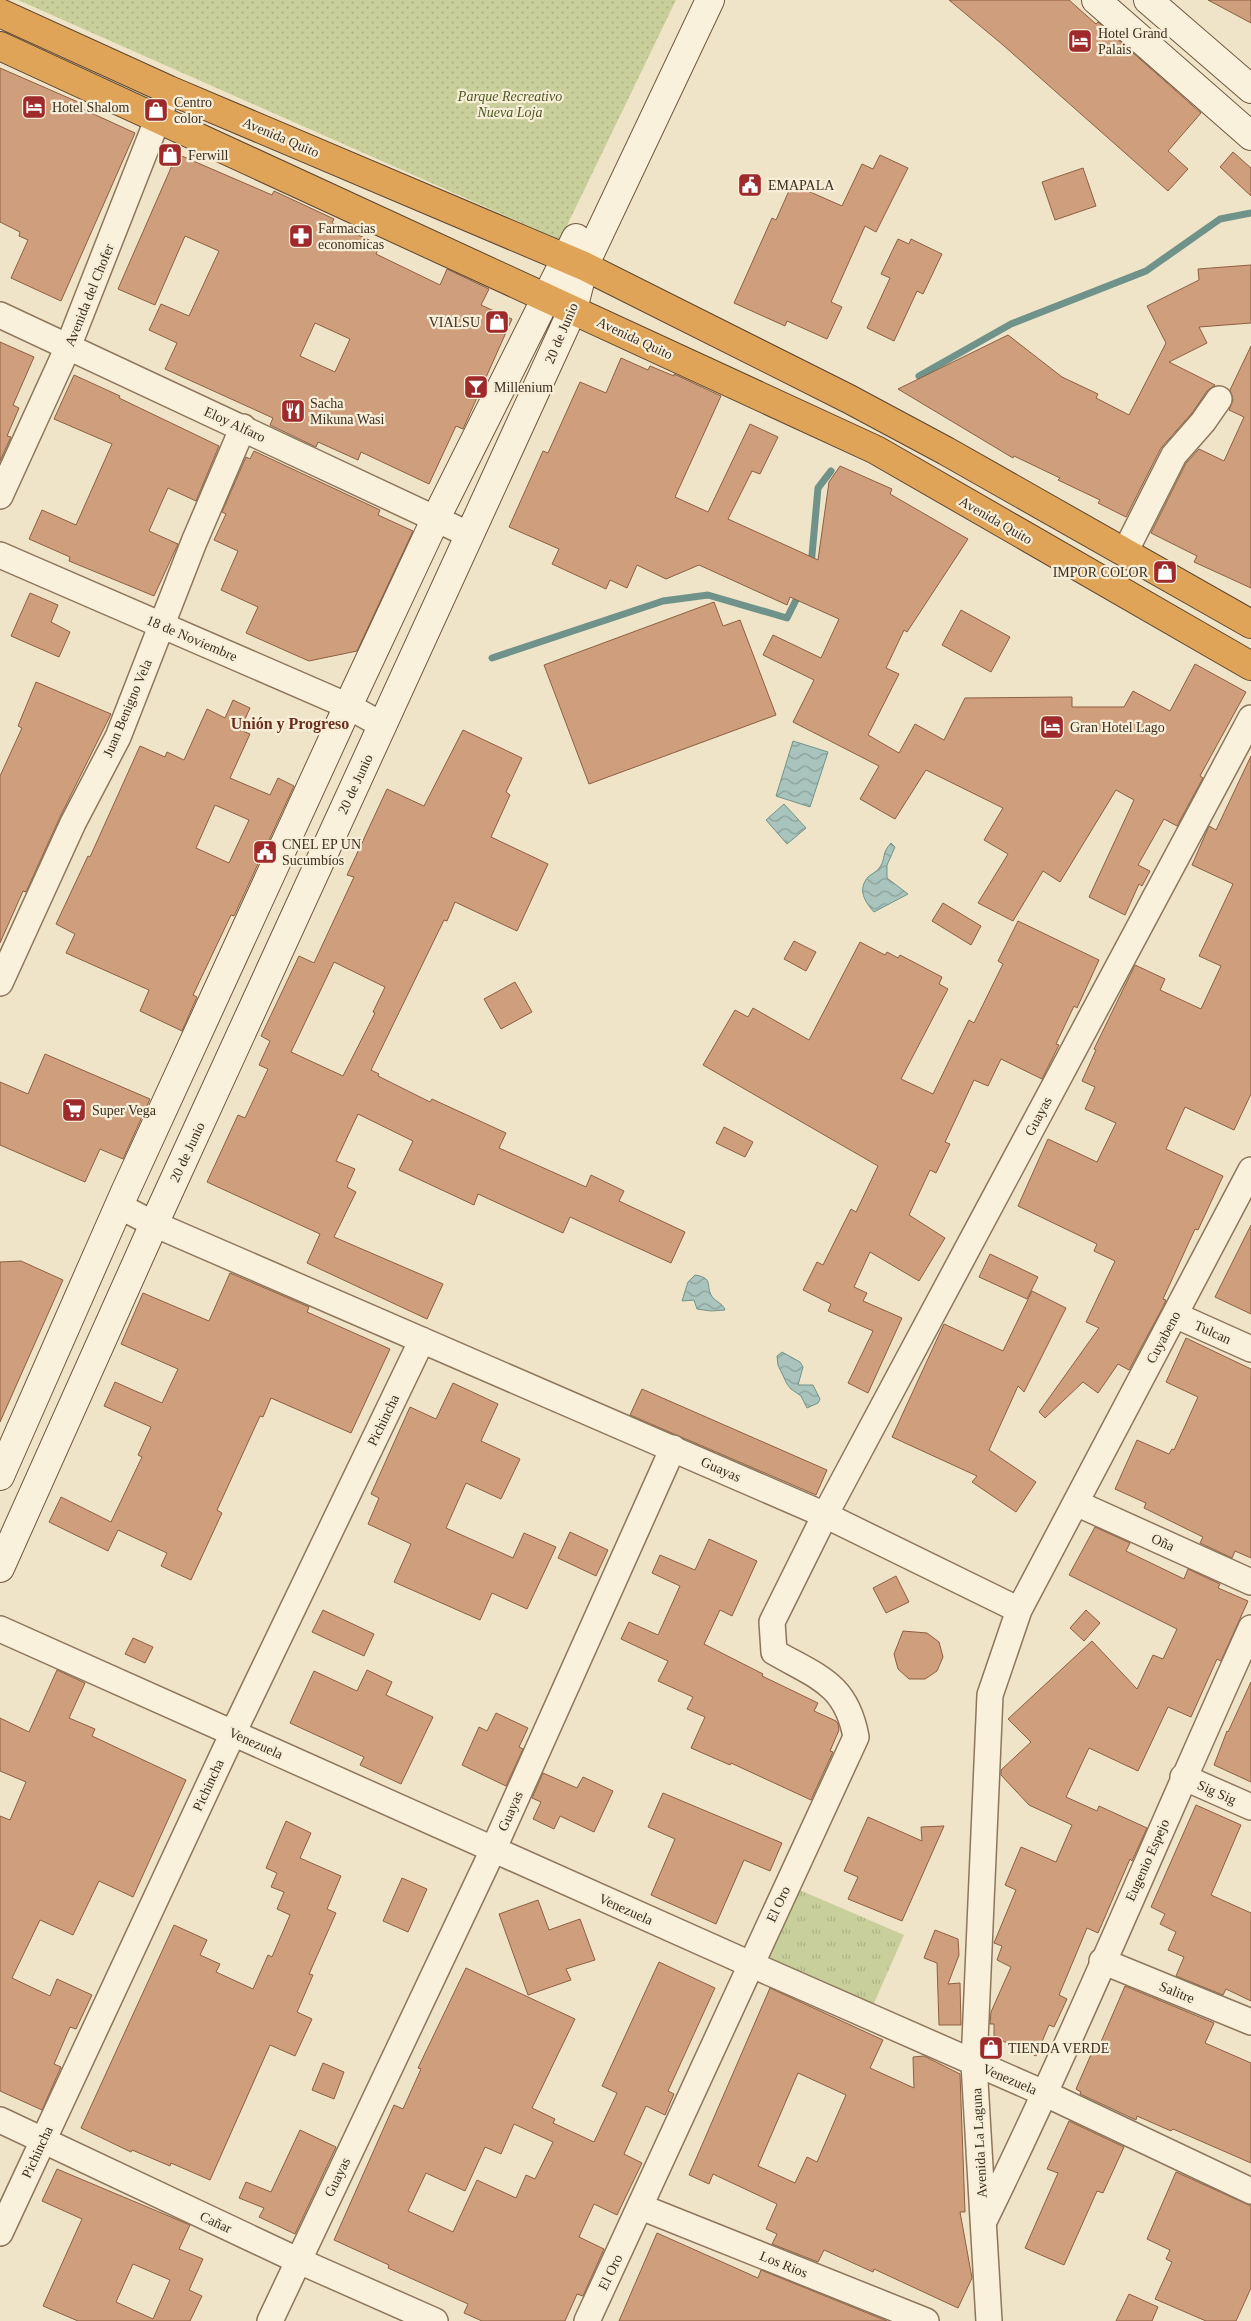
<svg xmlns="http://www.w3.org/2000/svg" width="1251" height="2321" font-family="Georgia,serif">
  <defs>
    <pattern id="grass-tufts" width="24" height="20" patternUnits="userSpaceOnUse" patternTransform="scale(1.25)"><rect width="24" height="20" fill="#c9cf9b"/><path d="M3 7l-1-3M5 7V3M7 7l1-3M15 17l-1-3M17 17v-4M19 17l1-3" fill="none" stroke="#aeb285"/></pattern>
    <pattern id="park-dots" width="8" height="8" patternUnits="userSpaceOnUse" patternTransform="scale(1.25)"><rect width="8" height="8" fill="#c9cf9b"/><path d="M2 2h.1M6 6h.1" fill="none" stroke="#aeb285" stroke-width="1.8" stroke-linecap="round"/></pattern>
    <pattern id="water-waves" width="16" height="10" patternUnits="userSpaceOnUse" patternTransform="scale(1.25)"><rect width="16" height="10" fill="#a9c4bc"/><path d="M0 5q4-4 8 0t8 0" fill="none" stroke="#8ba098"/></pattern>
  </defs>
  <rect width="100%" height="100%" fill="#f0e4c8"/>
  <path fill="url(#grass-tufts)" d="M795,1888L904,1935L871,2010L763,1963Z"/>
  <path fill="url(#park-dots)" d="M18,0H676L560,240Z"/>
  <path fill="url(#water-waves)" stroke="#6f938a" d="M793,741L828,752L810,807L776,796Z
    M784,804L806,828L787,844L766,820Z
    M891,843L895,847L887,865V878L908,894L874,912C865,902 857,890 868,877C871,874 877,872 880,867C886,858 881,854 891,843Z
    M695,1275C713,1278 706,1284 711,1295C715,1302 723,1303 725,1310L711,1311L697,1309L694,1300L682,1301L688,1282Z
    M782,1352L800,1362L803,1367L798,1385H813L820,1399L818,1403L807,1408L801,1396L791,1389L787,1384L778,1365L777,1356Z"/>
  <g fill="none" stroke-linecap="round" stroke-linejoin="round">
    <path stroke="#6f938a" stroke-width="7" d="M919,376L1011,324L1146,271L1220,219L1251,213
      M811,566L818,488L831,471
      M492,658L663,601L708,595L787,618L800,592"/>
  </g>
  <path fill="#cf9f7d" stroke="#8d5f41" fill-rule="evenodd" d="M949,0H1069L1096,24L1098,22L1201,113L1168,151L1188,169L1168,191L1003,45Z
    M1208,0H1251V23Z
    M0,68L78,102L76,106L135,133L61,301L11,278L28,240L19,236L20,232L0,222Z
    M1233,152L1251,168V196L1220,167Z
    M177,154L272,195L274,191L334,219L332,223L380,245L376,254L440,285L447,269L489,289L481,305L512,319L463,429L456,426L429,484L361,452L358,460L318,442L316,447L270,425L273,418L165,369L177,343L149,330L161,304L189,316L219,251L185,236L155,305L118,289ZM315,323L350,339L335,372L300,356Z
    M880,155L908,168L876,232L865,226L831,302L842,307L827,339L787,321L785,326L734,303L772,218L776,220L792,184L842,206L862,164L873,169Z
    M1083,168L1096,206L1055,220L1042,182Z
    M898,239L909,244L911,239L942,254L923,294L917,291L894,341L867,328L890,278L881,274Z
    M1251,265V323L1199,327L1207,343L1169,362L1215,385L1207,391L1192,413L1161,448L1126,517L1098,503L1100,500L1058,480L1060,478L1014,456L1013,458L898,389L1008,335L1062,377L1098,394L1096,398L1129,415L1166,343L1147,306L1199,280L1198,269Z
    M0,342L34,357L13,405L19,408L7,436L11,437L0,461Z
    M1251,346V588L1194,562L1197,556L1151,533L1186,463L1199,449L1224,461L1244,417L1229,410L1233,400L1230,390Z
    M621,358L648,370L650,366L674,376V374L721,396L675,497L708,512L750,424L778,437L760,474L752,471L728,519L818,560L829,482L840,466L892,489L890,494L968,539L907,632L904,630L886,668L899,674L868,735L899,753L915,724L944,740L965,698L1072,697V707H1124L1133,691L1170,711L1195,664L1246,692L1200,776L1203,778L1177,826L1164,819L1138,865L1150,871L1142,886L1139,884L1125,915L1089,897L1134,800L1116,790L1060,882L1043,871L1013,921L978,903L1008,854L984,840L1003,808L926,770L895,819L860,799L879,766L793,722L814,680L763,655L773,635L821,658L839,619L790,597L787,605L699,565L666,579L637,565L627,588L610,580L606,589L552,564L559,549L509,527L543,451L548,453L580,382L606,393Z
    M74,375L120,396L119,398L219,446L196,501L168,488L149,531L178,544L154,596L69,561L70,557L29,539L42,510L76,525L112,444L54,419Z
    M254,451L380,510L378,515L413,531L357,651L309,661L293,654L246,633L258,607L221,590L238,551L214,540L226,514L222,512L246,457L250,459Z
    M30,593L58,605L51,622L70,632L59,657L11,636Z
    M714,602L723,626L740,620L776,715L589,784L544,665Z
    M961,610L1010,637L991,672L942,645Z
    M36,682L111,714L60,817L26,892L23,891L0,943V776L22,728L18,726Z
    M233,700L250,708L240,730L250,734L230,778L270,795L278,778L294,786L234,916L231,915L193,995L197,997L182,1031L140,1011L149,990L66,953L75,934L56,924L88,856L90,857L140,746L165,757L167,752L184,760L207,709L225,718ZM215,805L249,820L229,863L196,848Z
    M463,730L522,758L506,792L510,795L491,837L548,864L517,931L455,902L447,921L444,920L371,1070L379,1074L378,1076L430,1102L432,1099L506,1133L499,1148L586,1187L591,1175L624,1191L619,1201L685,1232L671,1263L570,1217L563,1233L478,1194L474,1205L399,1170L413,1141L358,1114L336,1161L355,1169L347,1187L356,1192L334,1237L443,1284L427,1319L307,1263L320,1234L207,1182L238,1115L245,1118L268,1069L259,1065L270,1041L261,1036L299,956L314,963L354,877L347,875L387,789L424,806ZM334,962L385,987L373,1012L375,1013L343,1076L291,1052Z
    M1251,756V1094L1234,1130L1185,1107L1166,1149L1223,1176L1198,1230L1195,1229L1163,1299L1166,1300L1163,1307L1129,1370L1118,1364L1098,1393L1083,1382L1045,1418L1039,1412L1099,1328L1086,1322L1115,1261L1094,1251L1097,1244L1018,1206L1048,1139L1097,1162L1116,1123L1085,1109L1095,1087L1082,1081L1096,1050L1094,1049L1135,965L1165,979L1160,990L1201,1009L1221,966L1199,956L1233,884L1192,865L1209,826L1216,830Z
    M943,903L981,926L971,945L932,921Z
    M1018,921L1099,960L1077,1008L1074,1006L1056,1044L1059,1045L1042,1079L1001,1059L988,1086L974,1080L945,1142L950,1144L936,1173L930,1170L909,1215L945,1238L919,1281L870,1252L854,1287L867,1293L863,1301L902,1318L868,1393L848,1383L873,1331L828,1311L831,1304L803,1290L817,1262L823,1265L851,1209L856,1212L878,1166L703,1065L735,1010L748,1017L753,1008L809,1040L860,942L885,955L887,952L898,958L900,955L942,977L939,984L948,989L901,1079L933,1094L969,1020L974,1023L1003,964L998,961Z
    M794,941L816,952L806,971L784,959Z
    M515,982L532,1012L501,1029L484,999Z
    M45,1054L150,1099L123,1159L100,1149L85,1182L0,1145V1082L28,1094Z
    M724,1127L753,1142L745,1157L716,1143Z
    M1251,1225V1314L1215,1297Z
    M990,1254L1038,1277L1027,1299L979,1277Z
    M21,1261L63,1280L0,1422V1262Z
    M230,1273L309,1307L307,1312L390,1349L351,1433L271,1398L263,1417L260,1416L217,1510L222,1513L191,1580L161,1566L167,1553L118,1530L108,1551L49,1522L61,1497L111,1522L142,1457L138,1455L151,1427L104,1406L115,1382L162,1403L178,1369L121,1344L143,1293L209,1321Z
    M1032,1291L1066,1308L1024,1392L1018,1386L989,1450L1036,1482L1016,1512L972,1482L977,1476L892,1437L944,1324L1003,1351Z
    M1186,1338L1251,1369V1558L1235,1551L1232,1558L1200,1543L1203,1537L1144,1508L1146,1503L1115,1489L1137,1440L1169,1454L1172,1449L1174,1450L1198,1397L1166,1382Z
    M453,1383L498,1404L481,1441L520,1459L501,1499L466,1483L446,1528L513,1558L524,1533L556,1547L527,1609L492,1593L480,1620L394,1582L411,1544L368,1524L379,1498L371,1494L410,1407L436,1419Z
    M642,1389L827,1470L816,1495L630,1415Z
    M1095,1527L1130,1543L1126,1551L1184,1579L1188,1569L1220,1584L1218,1588L1248,1601L1221,1661L1217,1659L1191,1717L1168,1707L1138,1771L1089,1748L1066,1797L1097,1811L1099,1806L1147,1828L1132,1861L1130,1859L1098,1933L1087,1928L1059,1995L1067,1999L1054,2027L1049,2025L1036,2056L994,2037V2024H990L991,2012L1011,1967L997,1960L1002,1946L994,1943L1016,1890L1005,1885L1021,1847L1056,1862L1072,1825L1029,1805L1001,1775V1770L1031,1742L1008,1719L1092,1641L1137,1689L1153,1655L1163,1659L1177,1629L1069,1575Z
    M570,1532L608,1550L596,1576L558,1558Z
    M709,1539L757,1561L732,1616L720,1610L704,1644L763,1674L762,1676L818,1703L814,1711L836,1721L838,1724L839,1730L830,1751L833,1752L811,1800L731,1763L730,1765L691,1748L705,1717L687,1709L693,1697L658,1681L668,1661L621,1639L629,1622L658,1635L680,1586L652,1573L660,1555L695,1570Z
    M896,1576L909,1602L886,1613L873,1588Z
    M323,1610L374,1634L364,1656L312,1632Z
    M1086,1610L1100,1623L1084,1641L1070,1628Z
    M903,1631L927,1633L939,1642L943,1657L937,1671L925,1679H909L898,1669L894,1654Z
    M133,1638L153,1647L145,1663L125,1654Z
    M57,1670L85,1683L69,1718L95,1729L92,1736L186,1780L133,1897L99,1881L73,1935L40,1920L12,1978L50,1996L57,1979L92,1995L76,2029L70,2027L54,2064L61,2067L42,2110L0,2091V1816L10,1820L26,1782L0,1771V1718L29,1732Z
    M367,1670L392,1682L386,1695L433,1717L401,1784L360,1765L364,1757L290,1723L314,1671L357,1691Z
    M1251,1682V1782L1214,1765L1227,1731L1228,1732Z
    M496,1713L528,1728L519,1747L523,1749L506,1786L462,1765L479,1727L487,1731Z
    M543,1773L577,1788L583,1777L613,1791L594,1832L560,1816L554,1829L533,1819L541,1802L532,1798Z
    M663,1793L782,1843L770,1871L744,1860L716,1924L651,1895L675,1839L648,1827Z
    M1196,1805L1241,1825L1211,1895L1251,1913V2001L1226,1989L1223,1995L1176,1976L1184,1957L1168,1950L1176,1932L1160,1924L1165,1914L1151,1907Z
    M868,1817L922,1841L921,1827L944,1826L902,1921L848,1899L858,1877L844,1871Z
    M286,1821L311,1833L300,1858L341,1876L327,1909L336,1913L309,1974L313,1975L297,2012L312,2019L295,2056L270,2045L210,2180L171,2163L170,2166L132,2150L131,2152L81,2128L174,1925L207,1940L200,1955L220,1964L216,1972L253,1989L268,1955L272,1957L290,1915L277,1909L284,1892L271,1887L277,1873L266,1868Z
    M402,1878L427,1889L408,1932L383,1921Z
    M538,1900L549,1930L580,1919L595,1960L566,1969L571,1980L528,1995L499,1914Z
    M935,1930L958,1939L959,1955L948,1984L960,1983L961,2025H939L937,1963L924,1958Z
    M659,1962L715,1988L668,2091L674,2094L665,2115L646,2106L624,2154L642,2163L617,2215L594,2204L579,2237L604,2249L583,2296L577,2294L565,2321H482L464,2313L468,2304L388,2268L389,2265L334,2240L394,2105L403,2109L421,2069L418,2068L466,1968L575,2019L532,2108L555,2119L553,2123L594,2142L617,2093L602,2086ZM514,2124L553,2142L535,2179L526,2175L516,2198L477,2180L453,2232L408,2211L426,2173L465,2191L485,2147L501,2154Z
    M1125,1986L1214,2023L1205,2043L1251,2063V2163L1173,2129L1171,2131L1137,2116L1136,2120L1080,2094L1081,2092L1076,2089L1096,2043L1100,2044Z
    M770,1988L883,2040L870,2068L914,2088L913,2057L924,2056L960,2074L965,2212H960L972,2278L958,2308L874,2269L873,2272L824,2250L818,2262L772,2244L777,2234L766,2229L777,2204L713,2174L709,2184L689,2175ZM798,2073L846,2095L817,2162L807,2157L795,2183L758,2166Z
    M323,2063L344,2072L334,2099L312,2090Z
    M1069,2121L1124,2147L1103,2193L1097,2191L1064,2265L1025,2248L1058,2173L1047,2169Z
    M300,2130L336,2147L295,2234L259,2217L264,2208L239,2198L246,2182L271,2192Z
    M57,2169L190,2225L179,2249L203,2259L189,2290L202,2296L190,2321H78L43,2306L82,2219L42,2201ZM133,2264L170,2280L153,2319L116,2302Z
    M1176,2172L1251,2206V2288L1236,2321H1206L1155,2299L1172,2262L1166,2259L1170,2250L1147,2239Z
    M657,2233L758,2278L761,2270L887,2321H619Z
    M1129,2294L1158,2307L1152,2321H1116Z"/>
  <g fill="none" stroke-linecap="round" stroke-linejoin="round">
    <defs>
      <path id="street" d="M0,315L470,535
        M0,496L68,347L169,90
        M1125,552L1174,455L1203,422L1219,399
        M0,555L348,706L382,725
        M0,983L73,823L118,737L194,542L243,427
        M119,1206L154,1224L825,1515L1019,1610
        M1175,1315L1251,1349
        M1076,1503L1251,1582
        M0,1629L750,1964L1046,2094L1251,2191
        M1183,1777L1251,1807
        M1102,1961L1251,2022
        M0,2120L297,2260L435,2321
        M641,2207L926,2321
        M985,2219C1080,2025 1162,1824 1251,1628
        M0,2233L233,1733L422,1340
        M270,2321L493,1850L673,1448
        M587,2321L856,1737C846,1683 817,1677 774,1652L772,1622L825,1515L1251,718
        M989,2321L974,2064L990,1695L1019,1610L1251,1170"/>
      <path id="secondary" d="M1096,0L1251,136
        M1148,0L1251,89
        M0,1476L125,1192L348,706L436,518L576,238
        M0,1568L154,1224L573,309L584,266L710,0"/>
      <path id="highway" d="M0,13L169,90L584,266L849,399L946,451L1251,624
        M0,46L876,450L1251,666"/>
    </defs>
    <use href="#street" stroke="#8d765c" stroke-width="28"/>
    <use href="#secondary" stroke="#6f573f" stroke-width="30"/>
    <use href="#highway" stroke="#5b4430" stroke-width="30"/>
    <use href="#street" stroke="#faf1dc" stroke-width="25"/>
    <use href="#secondary" stroke="#faf1dc" stroke-width="28"/>
    <use href="#highway" stroke="#e0a458" stroke-width="28"/>
  </g>
  <defs>
    <symbol id="hotel-square" viewBox="-11 -11 22 22"><rect x="-9" y="-9" width="18" height="18" rx="4" fill="#9e2a2b" stroke="#f7eed8"/><path d="M-6-4.5h1.5V1H6V5H4.5V3h-9V5H-6ZM-4 0a1.8 1.8 0 1 1 3.6 0ZM.5 0V-2.5h3Q6-2.5 6 0Z" fill="#fff"/></symbol>
    <symbol id="shop-square" viewBox="-11 -11 22 22"><rect x="-9" y="-9" width="18" height="18" rx="4" fill="#9e2a2b" stroke="#f7eed8"/><path d="M-5-2.5h2.3a2.7 3.5 0 0 1 5.4 0H5L5.5 6h-11ZM-1.5-2.5h3a1.5 2.3 0 0 0-3 0Z" fill="#fff"/></symbol>
    <symbol id="civic-square" viewBox="-11 -11 22 22"><rect x="-9" y="-9" width="18" height="18" rx="4" fill="#9e2a2b" stroke="#f7eed8"/><path d="M-.6-6.5H3V-4.5H.6V-3L4-1V1h2V6H-6V1h2V-1L-.6-3ZM-1.2 2.5V6h2.4V2.5Z" fill="#fff"/></symbol>
    <symbol id="pharmacy-square" viewBox="-11 -11 22 22"><rect x="-9" y="-9" width="18" height="18" rx="4" fill="#9e2a2b" stroke="#f7eed8"/><path d="M-2-6h4v4h4v4h-4v4h-4v-4h-4v-4h4Z" fill="#fff"/></symbol>
    <symbol id="bar-square" viewBox="-11 -11 22 22"><rect x="-9" y="-9" width="18" height="18" rx="4" fill="#9e2a2b" stroke="#f7eed8"/><path d="M-6-5H6L.8 .8V4.5H3.5V6h-7V4.5H-.8V.8Z" fill="#fff"/></symbol>
    <symbol id="restaurant-square" viewBox="-11 -11 22 22"><rect x="-9" y="-9" width="18" height="18" rx="4" fill="#9e2a2b" stroke="#f7eed8"/><path d="M-5-6h1v4h1v-4h1v4h1v-4h1v5L-1.5 .5V6h-2V.5L-5-1ZM5-6V6H3V1.5H1.5Q1.5-4 5-6Z" fill="#fff"/></symbol>
    <symbol id="supermarket-square" viewBox="-11 -11 22 22"><rect x="-9" y="-9" width="18" height="18" rx="4" fill="#9e2a2b" stroke="#f7eed8"/><path d="M-6-5.5h2.5l.6 2H6L4.5 2H-2.5L-4.4-4H-6ZM-1.5 3.2a1.3 1.3 0 1 0 .1 0ZM3 3.2a1.3 1.3 0 1 0 .1 0Z" fill="#fff"/></symbol>
  </defs>
  <g fill-rule="evenodd">
    <use href="#hotel-square" x="1066" y="27" width="28" height="28"/>
    <use href="#hotel-square" x="20" y="93" width="28" height="28"/>
    <use href="#shop-square" x="142" y="96" width="28" height="28"/>
    <use href="#shop-square" x="156" y="141" width="28" height="28"/>
    <use href="#civic-square" x="736" y="171" width="28" height="28"/>
    <use href="#pharmacy-square" x="287" y="222" width="28" height="28"/>
    <use href="#shop-square" x="483" y="308" width="28" height="28"/>
    <use href="#bar-square" x="462" y="373" width="28" height="28"/>
    <use href="#restaurant-square" x="279" y="397" width="28" height="28"/>
    <use href="#shop-square" x="1151" y="558" width="28" height="28"/>
    <use href="#hotel-square" x="1038" y="713" width="28" height="28"/>
    <use href="#civic-square" x="251" y="838" width="28" height="28"/>
    <use href="#supermarket-square" x="60" y="1096" width="28" height="28"/>
    <use href="#shop-square" x="977" y="2034" width="28" height="28"/>
  </g>
  <g text-anchor="middle" stroke-width="4.5" stroke-linejoin="round" paint-order="stroke">
    <g font-size="14" fill="#3d2e20" stroke="#f7eed8" text-anchor="start">
      <text x="1098" y="38">Hotel Grand<tspan x="1098" dy="16">Palais</tspan></text>
      <text x="174" y="107">Centro<tspan x="174" dy="16">color</tspan></text>
      <text x="52" y="112">Hotel Shalom</text>
      <text x="188" y="160">Ferwill</text>
      <text x="768" y="190">EMAPALA</text>
      <text x="318" y="233">Farmacias<tspan x="318" dy="16">economicas</tspan></text>
      <text x="480" y="327" text-anchor="end">VIALSU</text>
      <text x="494" y="392">Millenium</text>
      <text x="310" y="408">Sacha<tspan x="310" dy="16">Mikuna Wasi</tspan></text>
      <text x="1148" y="577" text-anchor="end">IMPOR COLOR</text>
      <text x="1070" y="732">Gran Hotel Lago</text>
      <text x="282" y="849">CNEL EP UN<tspan x="282" dy="16">Sucumbíos</tspan></text>
      <text x="92" y="1115">Super Vega</text>
      <text x="1008" y="2053">TIENDA VERDE</text>
    </g>
    <g font-size="14" font-style="italic" fill="#4d5a26" stroke="#f7eed8">
      <text x="510" y="101">Parque Recreativo<tspan x="510" dy="16">Nueva Loja</tspan></text>
    </g>
    <g font-size="14" fill="#3d2e20" stroke="#f7eed8">
      <text transform="translate(281 137) rotate(23)" y="5">Avenida Quito</text>
      <text transform="translate(89 295) rotate(-68)" y="5">Avenida del Chofer</text>
      <text transform="translate(561 333) rotate(-67)" y="5">20 de Junio</text>
      <text transform="translate(635 338) rotate(25)" y="5">Avenida Quito</text>
      <text transform="translate(235 424) rotate(25)" y="5">Eloy Alfaro</text>
      <text transform="translate(996 520) rotate(30)" y="5">Avenida Quito</text>
      <text transform="translate(192 638) rotate(23)" y="5">18 de Noviembre</text>
      <text transform="translate(127 708) rotate(-67)" y="5">Juan Benigno Vela</text>
      <text transform="translate(355 784) rotate(-65)" y="5">20 de Junio</text>
      <text transform="translate(1038 1116) rotate(-62)" y="5">Guayas</text>
      <text transform="translate(187 1152) rotate(-65)" y="5">20 de Junio</text>
      <text transform="translate(1213 1332) rotate(24)" y="5">Tulcan</text>
      <text transform="translate(1163 1337) rotate(-62)" y="5">Cuyabeno</text>
      <text transform="translate(383 1420) rotate(-64)" y="5">Pichincha</text>
      <text transform="translate(721 1469) rotate(24)" y="5">Guayas</text>
      <text transform="translate(1163 1542) rotate(24)" y="5">Oña</text>
      <text transform="translate(256 1743) rotate(24)" y="5">Venezuela</text>
      <text transform="translate(208 1785) rotate(-65)" y="5">Pichincha</text>
      <text transform="translate(1217 1792) rotate(24)" y="5">Sig Sig</text>
      <text transform="translate(510 1811) rotate(-66)" y="5">Guayas</text>
      <text transform="translate(1147 1860) rotate(-66)" y="5">Eugenio Espejo</text>
      <text transform="translate(778 1904) rotate(-65)" y="5">El Oro</text>
      <text transform="translate(626 1909) rotate(24)" y="5">Venezuela</text>
      <text transform="translate(1177 1992) rotate(22)" y="5">Salitre</text>
      <text transform="translate(1010 2079) rotate(23)" y="5">Venezuela</text>
      <text transform="translate(979 2143) rotate(-93)" y="5">Avenida La Laguna</text>
      <text transform="translate(37 2152) rotate(-65)" y="5">Pichincha</text>
      <text transform="translate(337 2177) rotate(-64)" y="5">Guayas</text>
      <text transform="translate(216 2222) rotate(25)" y="5">Cañar</text>
      <text transform="translate(784 2264) rotate(22)" y="5">Los Rios</text>
      <text transform="translate(610 2272) rotate(-64)" y="5">El Oro</text>
    </g>
    <g font-size="16" font-weight="bold" fill="#6b2e1e" stroke="#f7eed8">
      <text x="290" y="729">Unión y Progreso</text>
    </g>
  </g>
</svg>
